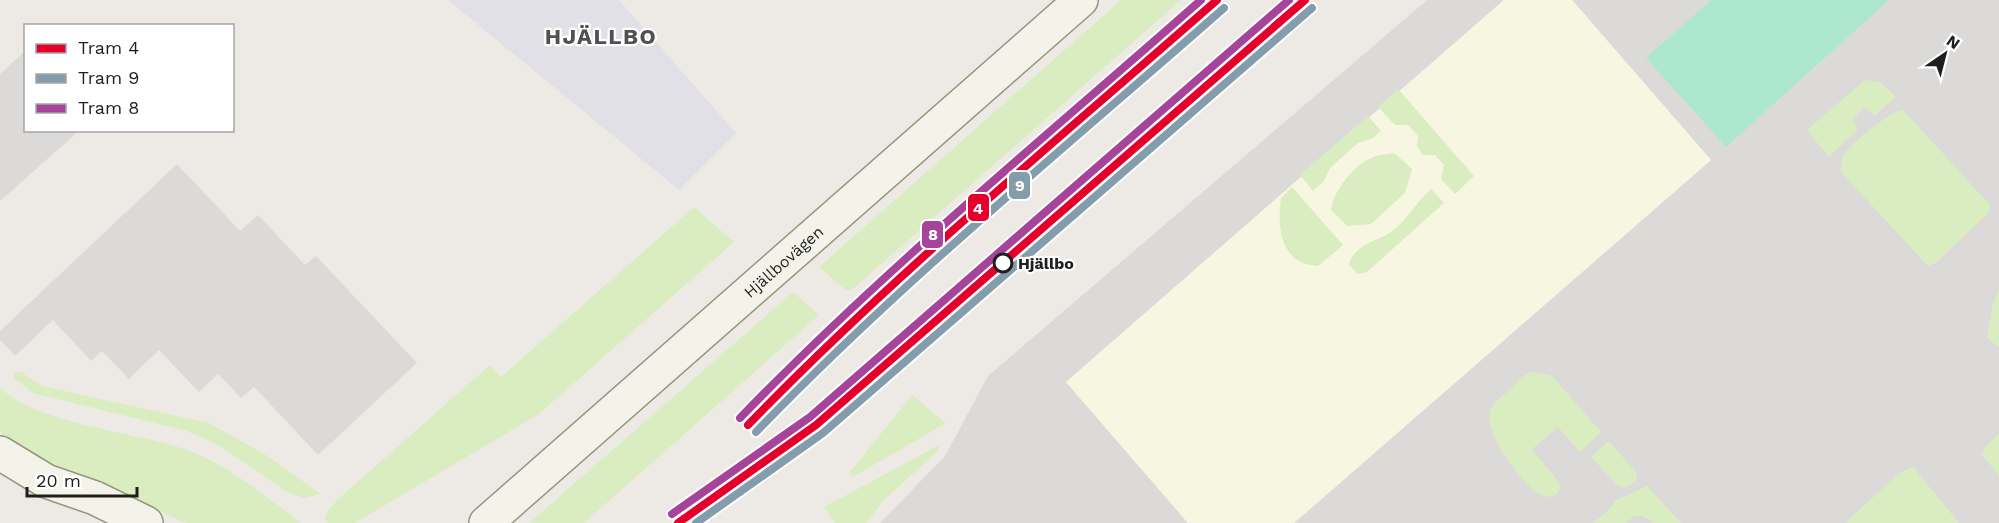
<svg xmlns="http://www.w3.org/2000/svg" width="1999" height="523" font-family="'Work Sans',sans-serif">
  <rect width="100%" height="100%" fill="#edeae6"/>
  <path fill="#dcdad8" d="M1427,0H1504L1066,382L1188,523H880L945,456L988,376Z
    M1572,0H1999V523H1294L1711,160Z"/>
  <path fill="#f7f6e1" d="M1504,0H1572L1711,160L1294,523H1188L1066,382Z"/>
  <path fill="#dbdad8" d="M25,51L26,130L79,131L0,201V74Z
    M177,164L240,231L258,215L305,265L316,256L417,363L318,455L254,387L241,398L218,374L199,392L159,350L129,379L102,351L91,361L53,320L15,356L0,340V331Z"/>
  <path fill="#daedc1" d="M1121,0H1181L854,288L847,291L819,267Z
    M1865,80L1880,82L1896,97L1875,115L1865,107L1852,120L1858,129L1829,157L1807,130Z
    M1398,89L1474,176L1455,194L1441,179L1444,165L1435,155H1423L1417,146L1418,136L1408,125H1395L1378,107Z
    M1903,110L1990,205L1989,212L1937,262L1928,266L1842,173C1841,168 1841,163 1842,158C1847,146 1890,111 1903,110Z
    M1368,116L1381,131L1373,138L1358,143L1330,168L1324,181L1313,191L1300,175Z
    M1394,153L1412,169L1405,193L1371,224L1347,226L1331,210C1334,190 1352,167 1371,158C1377,155 1387,154 1394,153Z
    M1292,187L1343,245L1318,266C1280,264 1277,228 1281,198Z
    M1431,189L1444,203L1367,272L1358,274L1349,265C1352,248 1372,242 1384,236C1404,226 1415,203 1431,189Z
    M694,207L734,242L539,414L355,523H328L325,519L327,512L337,500L490,365L501,377Z
    M1999,290V346H1997L1987,337L1993,304Z
    M793,292L819,315L584,523H529Z
    M14,372H21L42,386L209,423L266,455L321,494L304,498L289,493L218,445L187,431L33,393L14,378Z
    M1532,372L1552,376L1601,432L1580,452L1558,427L1532,449L1561,485L1557,494C1550,497 1545,498 1539,494C1521,483 1482,431 1491,409C1495,401 1504,395 1510,389C1517,383 1523,375 1532,372Z
    M0,387C33,423 135,432 185,449C227,464 265,496 301,523H186L127,497L68,478L8,443L0,432Z
    M912,395L946,423L853,477L849,473Z
    M1999,434V476L1982,454L1985,447Z
    M1609,441L1637,474L1636,480L1626,488L1618,486L1591,457Z
    M941,444L937,452L884,500L866,523H835L824,507Z
    M1913,467L1959,523H1845L1901,472Z
    M1647,486L1681,523H1654L1643,516H1635L1624,523H1593L1611,508L1615,501Z"/>
  <path fill="#ade8ce" d="M1711,0H1889L1726,147L1646,58Z"/>
  <path fill="#e1e0e6" d="M448,0H619L736,133L679,190Z"/>
  <g fill="none" stroke-linecap="round" stroke-linejoin="round">
    <defs>
      <g id="secondary">
        <path d="M0,453L46,481L95,498L146,523"/>
        <path id="s1" d="M486,523L1081,0"/>
      </g>
    </defs>
    <use href="#secondary" stroke="#96967e" stroke-width="36"/>
    <use href="#secondary" stroke="#f4f3e9" stroke-width="33"/>
    <defs>
      <path id="tram-1" d="M748,425C894,274 1059,139 1217,0
        M678,523L816,425L1305,0"/>
      <path id="tram-2" d="M756,432C902,281 1066,147 1224,8
        M696,523L823,433L1312,8"/>
      <path id="tram-3" d="M740,418C884,269 1046,137 1201,0
        M672,514L810,417L1289,0"/>
    </defs>
    <use href="#tram-1" stroke="#fff" stroke-width="12"/>
    <use href="#tram-2" stroke="#fff" stroke-width="12"/>
    <use href="#tram-3" stroke="#fff" stroke-width="12"/>
    <use href="#tram-1" stroke="#e4002b" stroke-width="8"/>
    <use href="#tram-2" stroke="#839dac" stroke-width="8"/>
    <use href="#tram-3" stroke="#a54499" stroke-width="8"/>
  </g>
  <circle fill="#fff" stroke="#1e1e1e" stroke-width="3" cx="1003" cy="263" r="9"/>
  <g text-anchor="middle" stroke-width="4.5" stroke-linejoin="round" paint-order="stroke">
    <g font-size="16" fill="#1e1e1e" stroke="#fff">
      <text dy="6" stroke="none"><textPath href="#s1" startOffset="396">Hjällbovägen</textPath></text>
    </g>
    <g font-size="16" font-weight="bold" fill="#1e1e1e" stroke="#fff" text-anchor="start">
      <text x="1018" y="269">Hjällbo</text>
    </g>
    <g font-size="22" font-weight="bold" letter-spacing="1.5" fill="#515151" stroke="#fff">
      <text x="601" y="44">HJÄLLBO</text>
    </g>
  </g>
  <g stroke="#fff" stroke-width="2">
    <rect x="1008" y="171" width="23" height="29" rx="6" fill="#839dac"/>
    <rect x="967" y="193" width="23" height="29" rx="6" fill="#e4002b"/>
    <rect x="921" y="220" width="23" height="29" rx="6" fill="#a54499"/>
  </g>
  <g font-size="16" text-anchor="middle" font-weight="bold" fill="#fff">
    <text x="1020" y="191">9</text>
    <text x="978" y="214">4</text>
    <text x="933" y="240">8</text>
  </g>
  <rect x="24" y="24" width="210" height="108" fill="#ffffff" stroke="#a5a5a5" stroke-width="1.5"/>
  <rect x="36" y="44" width="30" height="9" fill="#e4002b" stroke="#a5a5a5" stroke-width="1.5"/>
  <text x="78" y="54" font-size="18" fill="#1e1e1e">Tram 4</text>
  <rect x="36" y="74" width="30" height="9" fill="#839dac" stroke="#a5a5a5" stroke-width="1.5"/>
  <text x="78" y="84" font-size="18" fill="#1e1e1e">Tram 9</text>
  <rect x="36" y="104" width="30" height="9" fill="#a54499" stroke="#a5a5a5" stroke-width="1.5"/>
  <text x="78" y="114" font-size="18" fill="#1e1e1e">Tram 8</text>
  <g transform="translate(1945 54) rotate(35)" stroke="#ffffff" stroke-width="4.5" paint-order="stroke">
  <path d="M0-4.5L10 22L0 15L-10 22Z" fill="#1e1e1e"/>
  <text y="-9" font-size="16" font-weight="bold" text-anchor="middle" fill="#1e1e1e">N</text>
  </g>
  <path d="M27 487v9h110v-9" fill="none" stroke="#1e1e1e" stroke-width="3"/>
  <text x="36" y="487" font-size="18" fill="#1e1e1e" stroke="#ffffff" stroke-width="4.5" paint-order="stroke">20 m</text>
</svg>
